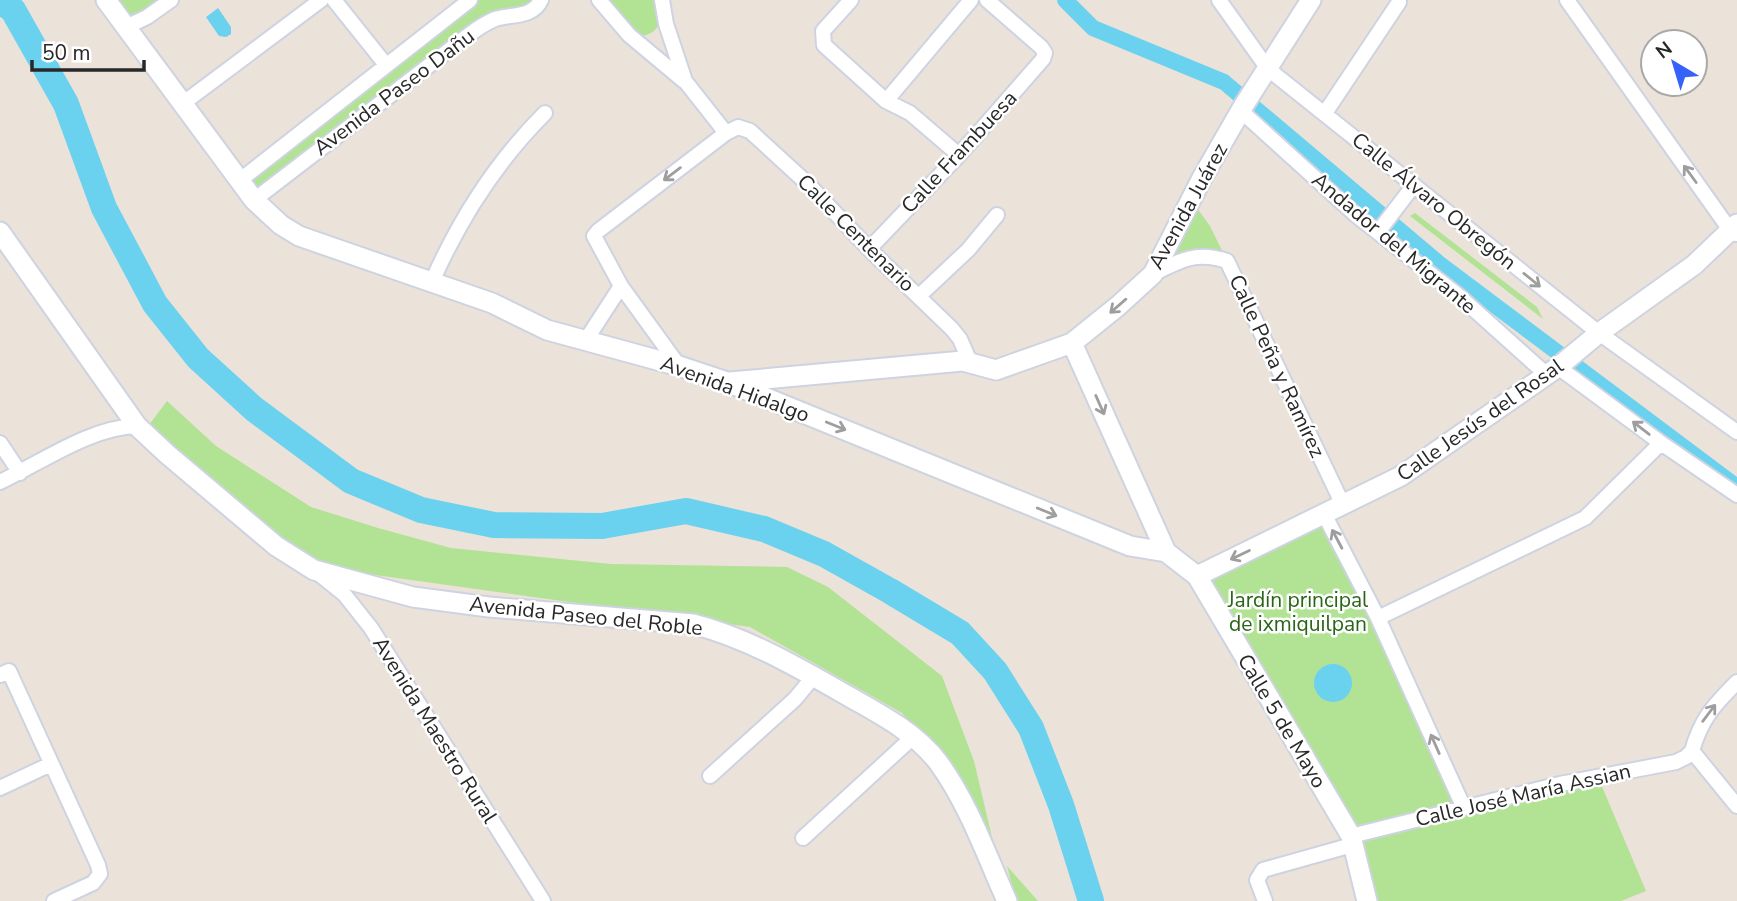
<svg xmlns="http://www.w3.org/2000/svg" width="1737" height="901" font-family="'Nunito Sans',sans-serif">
  <rect width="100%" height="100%" fill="#ebe2d9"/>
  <path fill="#b2e294" d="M106,0H170L126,27Z
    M470,0H541L496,19L254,200L239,181Z
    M599,0H662C660,21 663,31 640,37Z
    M1191,200L1210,226L1227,261L1211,255L1153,274Z
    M1415,213L1537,307L1543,319L1410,216Z
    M167,401L216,446L311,507L378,528L451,548L611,564L787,567L828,587L942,676L974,761L994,846L960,787L902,713L750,627L318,567L146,429Z
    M1324,514L1463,806L1598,777L1646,891L1621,901H1367L1351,836L1197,576Z
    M1007,866L1038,901H1016Z"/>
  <path fill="#6ad1ef" d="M218,8L231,27V34L226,37L219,36L206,17Z
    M1314 683a19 19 0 1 1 38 0a19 19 0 1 1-38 0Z"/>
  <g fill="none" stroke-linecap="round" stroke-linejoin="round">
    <path stroke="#6ad1ef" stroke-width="16" d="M1065,0L1093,28L1224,82L1441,265L1737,487"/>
    <path stroke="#6ad1ef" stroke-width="26" d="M0,1L13,10L66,104L104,208L155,304L198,358L254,409L351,481L421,510L494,525L602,526L686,511L764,529L824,554L890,591L960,633L995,671L1031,728L1061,805L1091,901"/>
    <defs>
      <path id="street" d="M334,0L386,65
        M599,0L629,35L684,81
        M662,0L666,24L685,81L726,133
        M851,0L823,31L824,45L886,101L910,113L959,155
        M1219,0L1268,69L1599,333L1737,432
        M1567,0L1730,230L1736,234
        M126,27L147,17L171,0
        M886,101L971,0
        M182,104L321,0
        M1241,111L1357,216L1459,296L1547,375
        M1325,113L1399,2
        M239,181L470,0
        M254,200L470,34C478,28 486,23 495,19C511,14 533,18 541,0
        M1378,232L1414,185
        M869,249L959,155L1043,59L1045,53L1041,47L987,0
        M1153,274C1180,260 1197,251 1227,261L1343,505
        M432,282C459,220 497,161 545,113
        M919,296L968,250L997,215
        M586,340L621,286
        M679,366L621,286L594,236L598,231L726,133L738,127L750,131L809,185L869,249L952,329L960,339L970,362
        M1558,367L1661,443L1737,495
        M0,443L20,473
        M0,482C42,462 91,427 137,426
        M1324,514L1378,618L1463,806
        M319,574L344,594L371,628L543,901
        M1378,618L1585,518L1661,443
        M0,675L9,671L98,865L100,874L93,883L54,901
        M1692,751C1701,719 1714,705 1737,682
        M1692,751L1737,806
        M710,776L795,699L814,676
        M0,788L51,764
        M1351,836L1560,784L1676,762L1686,757L1692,751
        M803,838L913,737
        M1265,901L1257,880L1263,870L1352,845"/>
      <path id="secondary" d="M106,0L254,200L281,225L299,236L492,303L547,330L679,366L727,382L1130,546L1166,552
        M0,232L137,426L167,454L276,546L314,570L413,597L489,607L693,624C748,638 799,668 848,696C880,714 915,732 938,762C968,803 986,854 1007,901
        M1072,343L1166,552L1197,576L1351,836L1367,901
        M730,382L963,361L996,370L1072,343L1118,306L1153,274L1202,178L1244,105L1311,0
        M1197,576L1401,476L1558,367L1599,333L1694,265L1737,224"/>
    </defs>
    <use href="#street" stroke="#ced3e1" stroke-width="18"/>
    <use href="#secondary" stroke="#ced3e1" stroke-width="23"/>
    <use href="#street" stroke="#fff" stroke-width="14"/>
    <use href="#secondary" stroke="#fff" stroke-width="19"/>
  </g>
  <defs><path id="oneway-shaft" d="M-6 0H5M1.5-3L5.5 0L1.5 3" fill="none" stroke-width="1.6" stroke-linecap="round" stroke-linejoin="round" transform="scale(1.75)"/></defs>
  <g stroke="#9e9e9e">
    <use href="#oneway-shaft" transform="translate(672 174) rotate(143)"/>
    <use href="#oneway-shaft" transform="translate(1690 174) rotate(-126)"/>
    <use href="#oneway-shaft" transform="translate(1532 280) rotate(39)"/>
    <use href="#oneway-shaft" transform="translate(1118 306) rotate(139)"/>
    <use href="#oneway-shaft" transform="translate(1100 405) rotate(66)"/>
    <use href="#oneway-shaft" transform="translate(836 426) rotate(22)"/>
    <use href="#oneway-shaft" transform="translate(1641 428) rotate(-142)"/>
    <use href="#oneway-shaft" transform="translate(1047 512) rotate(22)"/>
    <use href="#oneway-shaft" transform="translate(1337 539) rotate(-118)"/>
    <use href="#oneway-shaft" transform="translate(1240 555) rotate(154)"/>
    <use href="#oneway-shaft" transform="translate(1709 713) rotate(-53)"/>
    <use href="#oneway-shaft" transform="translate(1435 744) rotate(-114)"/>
  </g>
  <g text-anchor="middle" stroke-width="5" stroke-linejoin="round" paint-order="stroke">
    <g font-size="21" fill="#282828" stroke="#fff">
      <text transform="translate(394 92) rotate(-37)" y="7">Avenida Paseo Dañu</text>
      <text transform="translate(959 152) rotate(-47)" y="7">Calle Frambuesa</text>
      <text transform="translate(1434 201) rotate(39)" y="7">Calle Álvaro Obregón</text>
      <text transform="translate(1188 206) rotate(-61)" y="7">Avenida Juárez</text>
      <text transform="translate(856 233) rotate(45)" y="7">Calle Centenario</text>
      <text transform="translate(1394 243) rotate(40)" y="7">Andador del Migrante</text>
      <text transform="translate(1277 366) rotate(65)" y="7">Calle Peña y Ramírez</text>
      <text transform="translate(735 389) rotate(20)" y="7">Avenida Hidalgo</text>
      <text transform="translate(1480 420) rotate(-35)" y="7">Calle Jesús del Rosal</text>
      <text transform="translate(586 616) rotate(6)" y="7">Avenida Paseo del Roble</text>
      <text transform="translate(1282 721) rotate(59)" y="7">Calle 5 de Mayo</text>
      <text transform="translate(435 730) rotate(58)" y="7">Avenida Maestro Rural</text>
      <text transform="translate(1523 795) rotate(-13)" y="7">Calle José María Assian</text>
    </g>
    <g font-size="21" fill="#2b6419" stroke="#fff">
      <text x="1298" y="607">Jardín principal<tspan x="1298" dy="24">de ixmiquilpan</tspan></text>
    </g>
  </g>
  <g transform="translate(1674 63) rotate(322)"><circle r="33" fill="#ffffff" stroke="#a9a9a9" stroke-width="2"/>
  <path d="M0-5L12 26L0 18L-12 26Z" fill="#3662fa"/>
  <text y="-10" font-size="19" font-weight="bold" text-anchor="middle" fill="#282828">N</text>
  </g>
  <path d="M32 60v10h112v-10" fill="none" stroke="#282828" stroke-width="3.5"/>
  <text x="42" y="60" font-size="21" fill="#282828" stroke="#ffffff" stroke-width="5" paint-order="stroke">50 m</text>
</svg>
